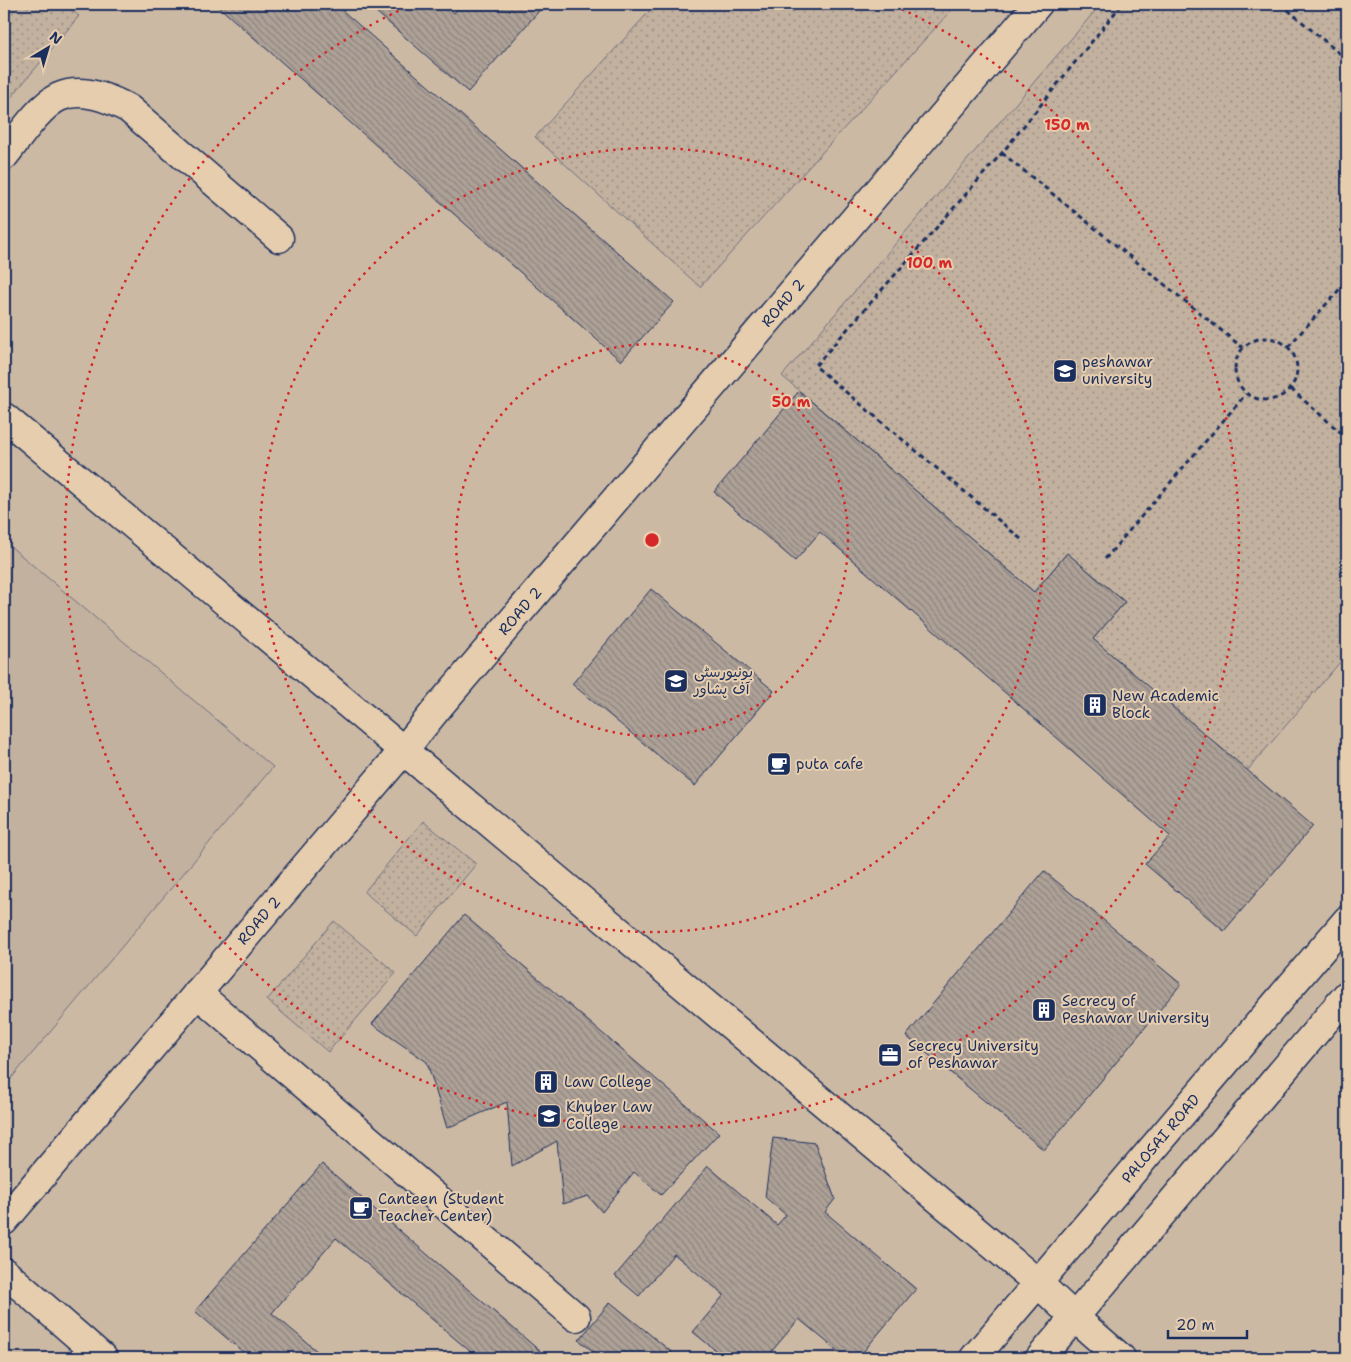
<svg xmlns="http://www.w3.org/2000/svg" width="1351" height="1362" font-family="'Shantell Sans','Playpen Sans Arabic',sans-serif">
  <defs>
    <pattern id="grass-dots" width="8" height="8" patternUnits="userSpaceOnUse" patternTransform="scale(1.25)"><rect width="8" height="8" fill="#c2b19f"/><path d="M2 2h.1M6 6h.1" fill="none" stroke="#9d9085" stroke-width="1.8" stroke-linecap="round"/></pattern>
    <pattern id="building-back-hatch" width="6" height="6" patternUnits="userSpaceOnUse" patternTransform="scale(1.25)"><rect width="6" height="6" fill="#aea197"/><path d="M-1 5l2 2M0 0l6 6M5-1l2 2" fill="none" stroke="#8d847e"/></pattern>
  </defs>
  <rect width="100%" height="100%" fill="#dec7ab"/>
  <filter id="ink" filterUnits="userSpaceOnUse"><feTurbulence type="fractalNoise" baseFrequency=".02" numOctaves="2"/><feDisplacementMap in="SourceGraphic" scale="10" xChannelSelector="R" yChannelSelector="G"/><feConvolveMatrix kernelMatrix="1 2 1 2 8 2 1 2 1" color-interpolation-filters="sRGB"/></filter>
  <g filter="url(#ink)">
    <path fill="#ccb9a4" d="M4,4H1347V1358H4Z"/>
    <path fill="url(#grass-dots)" stroke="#6e707e" d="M4,4H65L79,16L4,106Z
      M656,4H957L700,287L535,137Z
      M1101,4H1347V654L1247,771L1093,639L1125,602L1067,553L1034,592L782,376Z
      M423,821L476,864L417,936L364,892Z
      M334,921L396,973L328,1052L267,1000Z"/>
    <path fill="#c2b19f" stroke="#6e707e" d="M4,541L273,767L4,1087Z"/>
    <path fill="url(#building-back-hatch)" stroke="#1b2f5e" d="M222,4H335L674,302L621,361L219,7Z
      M367,4H443L454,13L462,4H545L468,92Z
      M799,391L1034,592L1067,553L1093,575L1125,602L1093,639L1313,826L1224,931L1145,864L1170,836L820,532L795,561L714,492Z
      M651,589L774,691L695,786L572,684Z
      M1044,871L1181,984L1044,1150L906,1036Z
      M464,915L719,1133L661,1195L634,1172L602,1212L588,1196L563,1204L557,1141L512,1166L507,1102L447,1128L427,1062L372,1024Z
      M773,1138L815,1143L835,1199L825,1212L916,1289L858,1358H846L799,1319L766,1358H725L693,1332L724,1295L674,1254L639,1296L615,1276L708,1166L777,1225L786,1215L765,1197Z
      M322,1164L548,1358H478L336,1238L272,1313L325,1358H250L195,1311Z
      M610,1302L679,1358H601L579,1340Z"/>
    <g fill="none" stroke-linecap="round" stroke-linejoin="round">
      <defs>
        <g id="minor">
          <path d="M4,156C18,139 39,106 59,97C81,87 109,98 129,109L279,238"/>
          <path d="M4,417L428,771L1038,1283L1075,1318L1121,1358"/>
          <path d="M197,993L576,1317"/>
          <path id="s1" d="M4,1221L403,751L441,704L1038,4"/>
          <path d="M4,1272L103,1358"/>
          <path id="s2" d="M974,1358L1347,920"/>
          <path d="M1040,1358L1347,995"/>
        </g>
      </defs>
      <use href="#minor" stroke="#1b2f5e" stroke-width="31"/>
      <path stroke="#1b2f5e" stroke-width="3" stroke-dasharray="5 4" stroke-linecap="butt" d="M1281,4L1347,60
        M1002,153L1243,348
        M1235 369a31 31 0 1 1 62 0a31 31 0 1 1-62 0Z
        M1288,347L1347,281
        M1291,389L1347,438
        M1021,539L815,366L1002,153L1122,4
        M1105,559L1246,394"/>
      <use href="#minor" stroke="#e6cdae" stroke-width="28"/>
    </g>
  </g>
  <g fill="none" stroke="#d62828" stroke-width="2.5" stroke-dasharray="2.5 5">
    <circle cx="652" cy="540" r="196"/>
    <circle cx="652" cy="540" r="392"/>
    <path d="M895 6A587 587 0 1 1 409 6"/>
  </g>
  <defs>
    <symbol id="university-square" viewBox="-11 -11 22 22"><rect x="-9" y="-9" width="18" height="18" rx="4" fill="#1b2f5e" stroke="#e6cdae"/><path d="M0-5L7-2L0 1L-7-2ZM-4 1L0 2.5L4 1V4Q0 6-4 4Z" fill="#fff"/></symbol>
    <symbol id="building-square" viewBox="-11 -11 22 22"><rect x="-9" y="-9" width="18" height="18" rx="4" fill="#1b2f5e" stroke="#e6cdae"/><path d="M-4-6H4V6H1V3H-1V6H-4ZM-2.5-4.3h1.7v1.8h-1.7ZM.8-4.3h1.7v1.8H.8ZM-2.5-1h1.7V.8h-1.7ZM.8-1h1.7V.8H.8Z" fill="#fff"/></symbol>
    <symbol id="cafe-square" viewBox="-11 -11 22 22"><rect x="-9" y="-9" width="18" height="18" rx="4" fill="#1b2f5e" stroke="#e6cdae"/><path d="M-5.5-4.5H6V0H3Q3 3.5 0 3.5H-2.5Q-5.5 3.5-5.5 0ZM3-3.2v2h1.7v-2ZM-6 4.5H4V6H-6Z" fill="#fff"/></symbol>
    <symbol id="office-square" viewBox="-11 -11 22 22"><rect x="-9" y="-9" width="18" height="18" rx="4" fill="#1b2f5e" stroke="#e6cdae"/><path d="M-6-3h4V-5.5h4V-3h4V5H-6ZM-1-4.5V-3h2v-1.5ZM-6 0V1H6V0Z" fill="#fff"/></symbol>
  </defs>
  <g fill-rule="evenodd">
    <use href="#university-square" x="1051" y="357" width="28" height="28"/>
    <use href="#university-square" x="662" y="667" width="28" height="28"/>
    <use href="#building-square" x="1081" y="691" width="28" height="28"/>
    <use href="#cafe-square" x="765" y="750" width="28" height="28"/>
    <use href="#building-square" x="1030" y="996" width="28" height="28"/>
    <use href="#office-square" x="876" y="1041" width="28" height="28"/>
    <use href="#building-square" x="532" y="1068" width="28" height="28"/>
    <use href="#university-square" x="535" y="1102" width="28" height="28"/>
    <use href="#cafe-square" x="347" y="1194" width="28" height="28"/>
  </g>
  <g text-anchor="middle" stroke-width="4" stroke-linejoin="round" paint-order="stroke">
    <g font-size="15" fill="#1b2f5e" stroke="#e6cdae">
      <text dy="5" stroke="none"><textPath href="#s1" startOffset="1204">ROAD 2</textPath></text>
      <text dy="5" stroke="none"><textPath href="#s1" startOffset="799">ROAD 2</textPath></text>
      <text dy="5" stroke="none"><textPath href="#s1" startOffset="394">ROAD 2</textPath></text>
      <text dy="5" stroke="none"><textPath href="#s2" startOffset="288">PALOSAI ROAD</textPath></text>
    </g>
    <g font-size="15" fill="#1b2f5e" stroke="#e6cdae" text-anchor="start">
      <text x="1082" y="367">peshawar<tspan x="1082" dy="17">university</tspan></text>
      <text x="694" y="677">یونیورسٹی<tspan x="694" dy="17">آف پشاور</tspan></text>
      <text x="1112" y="701">New Academic<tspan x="1112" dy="17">Block</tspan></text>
      <text x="796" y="769">puta cafe</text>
      <text x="1062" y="1006">Secrecy of<tspan x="1062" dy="17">Peshawar University</tspan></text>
      <text x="908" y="1051">Secrecy University<tspan x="908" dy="17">of Peshawar</tspan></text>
      <text x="564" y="1087">Law College</text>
      <text x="566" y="1112">Khyber Law<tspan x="566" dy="17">College</tspan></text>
      <text x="378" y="1204">Canteen (Student<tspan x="378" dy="17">Teacher Center)</tspan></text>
    </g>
  </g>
  <circle cx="652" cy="540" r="8" fill="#d62828" stroke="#e6cdae" stroke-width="2.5"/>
  <g font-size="15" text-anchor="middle" font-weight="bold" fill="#d62828" stroke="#e6cdae" stroke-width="4" stroke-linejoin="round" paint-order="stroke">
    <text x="1067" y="130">150 m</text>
    <text x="929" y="268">100 m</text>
    <text x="791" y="407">50 m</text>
  </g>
  <rect width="1351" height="1362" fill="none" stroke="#e6cdae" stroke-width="20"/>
  <rect x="10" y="10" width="1331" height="1342" fill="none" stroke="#1b2f5e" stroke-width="2" filter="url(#ink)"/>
  <g transform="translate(48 48) rotate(38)" stroke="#e6cdae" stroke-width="4" paint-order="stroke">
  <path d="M0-4L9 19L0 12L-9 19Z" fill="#1b2f5e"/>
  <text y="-8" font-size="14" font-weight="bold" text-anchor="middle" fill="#1b2f5e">N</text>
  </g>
  <path d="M1168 1330v8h79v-8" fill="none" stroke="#1b2f5e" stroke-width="2.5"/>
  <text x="1176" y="1330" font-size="15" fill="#1b2f5e" stroke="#e6cdae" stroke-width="4" paint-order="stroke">20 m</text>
</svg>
